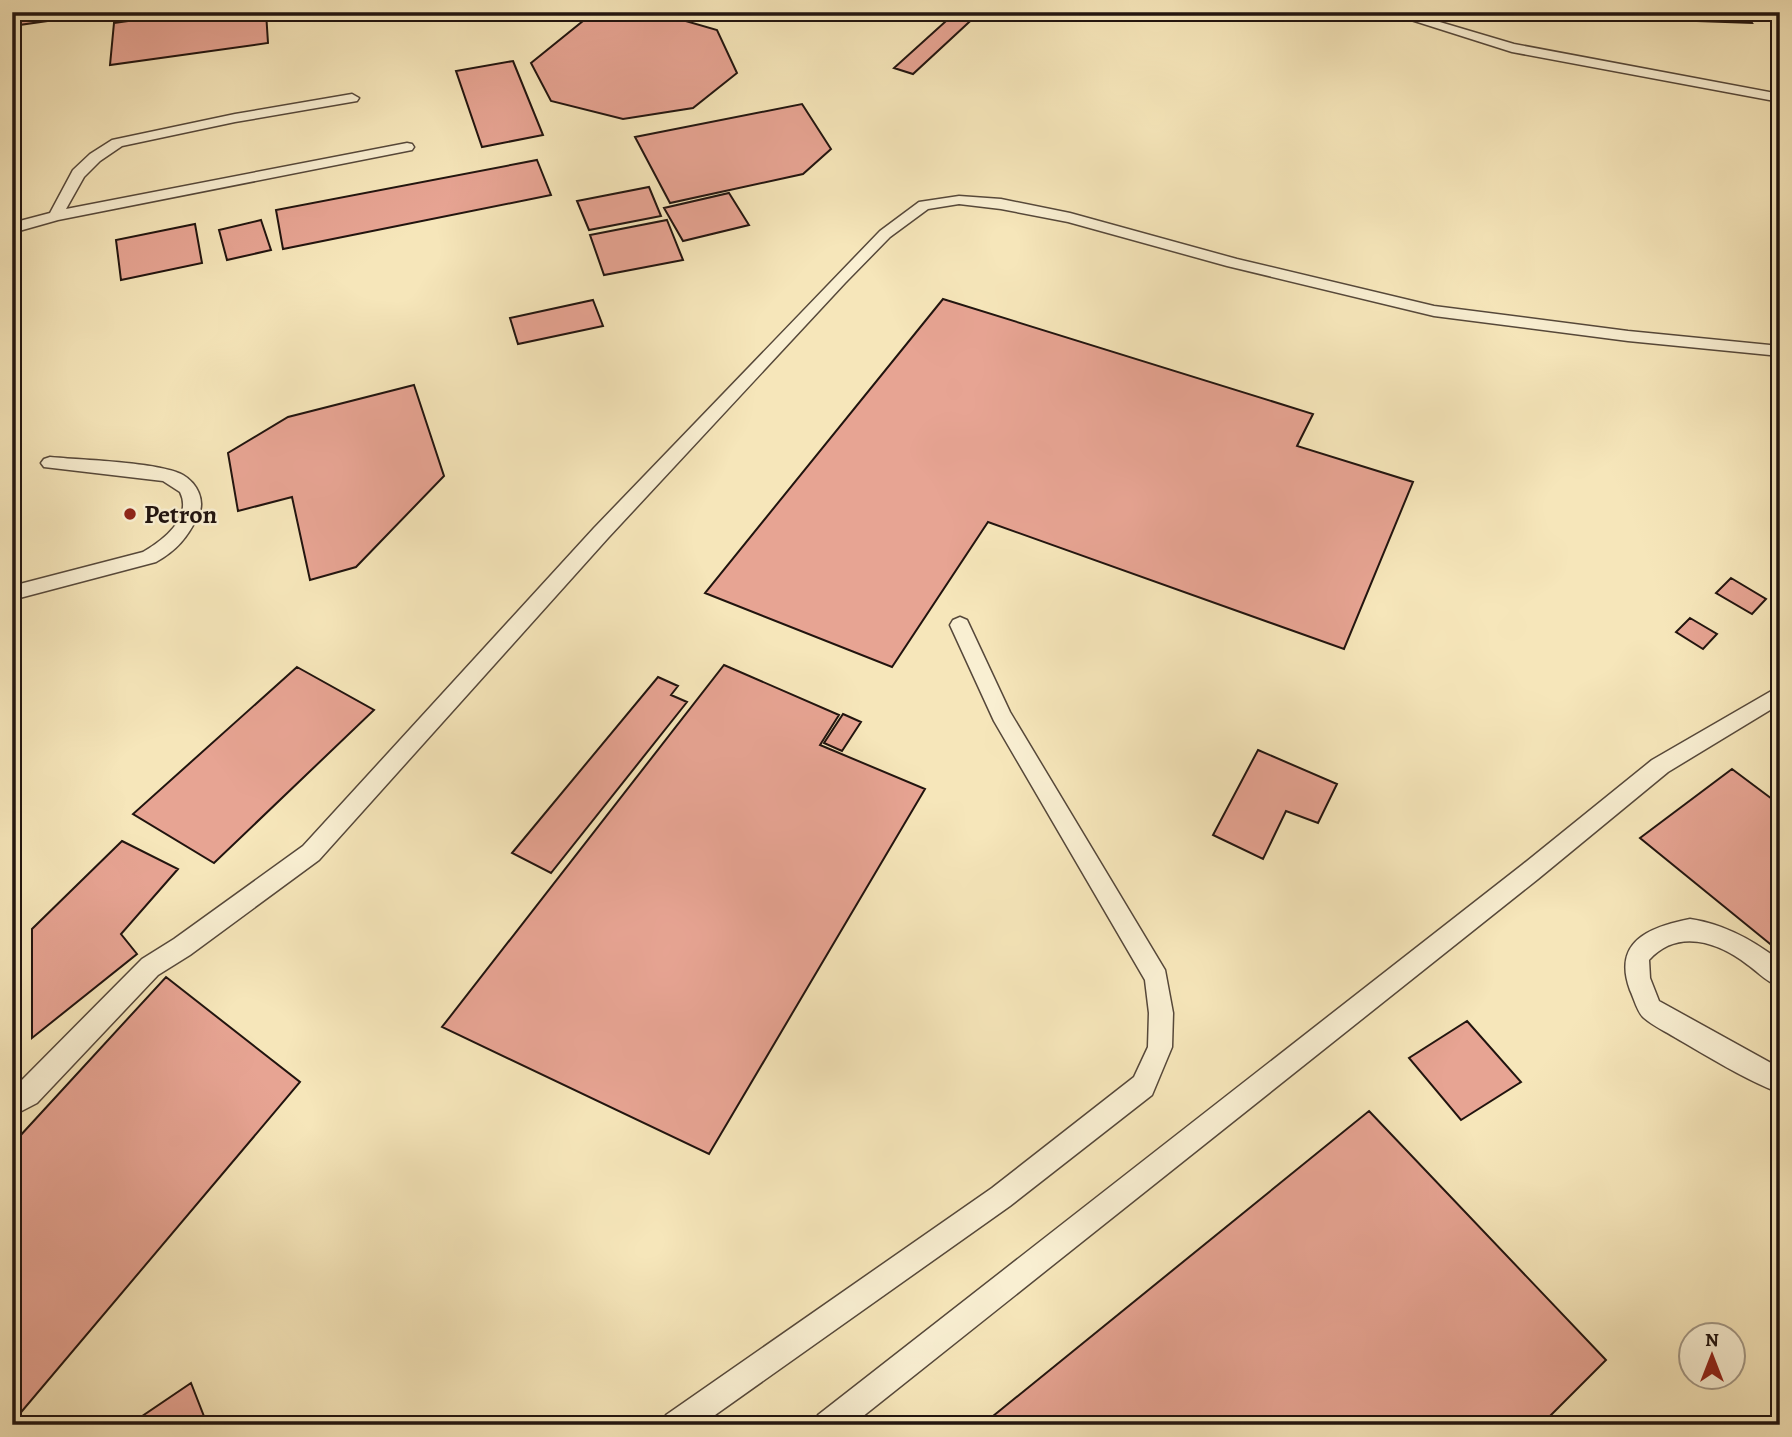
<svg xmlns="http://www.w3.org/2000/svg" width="1792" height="1437" font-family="Alegreya,serif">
  <rect width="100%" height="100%" fill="#f6e6ba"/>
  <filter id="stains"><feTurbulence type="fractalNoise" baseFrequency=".00286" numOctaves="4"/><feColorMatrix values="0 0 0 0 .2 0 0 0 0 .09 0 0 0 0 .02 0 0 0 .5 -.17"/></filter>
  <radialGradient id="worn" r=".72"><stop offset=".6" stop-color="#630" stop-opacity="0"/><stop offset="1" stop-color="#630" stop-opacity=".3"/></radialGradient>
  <path fill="#e7a493" stroke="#21140f" stroke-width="2" d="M12,12H111L12,26Z
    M192,12H266L268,43L110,65L114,23Z
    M956,12H980L913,74L894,68Z
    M1691,12H1745L1752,23L1697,21Z
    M658,13L717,30L737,73L693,108L623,119L551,101L531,63L583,21Z
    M513,61L543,135L482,147L456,71Z
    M802,104L831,149L803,174L670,203L635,137Z
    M537,160L551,195L283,249L276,210Z
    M649,187L661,216L589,230L577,201Z
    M729,193L749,225L683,241L664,208Z
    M261,220L271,250L227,260L219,230Z
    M667,220L683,260L604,275L590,235Z
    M195,224L202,263L121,280L116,240Z
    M943,299L1313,414L1297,446L1413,482L1344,649L988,522L892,667L705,593Z
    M593,300L603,326L518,344L510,318Z
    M414,385L444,476L356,567L310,580L292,497L238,511L228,453L288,417Z
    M1731,578L1766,599L1752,614L1716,593Z
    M1690,618L1717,634L1703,649L1676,632Z
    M724,665L839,715L820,745L925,789L709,1154L442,1027Z
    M297,667L374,710L214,863L133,814Z
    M658,677L678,686L671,695L687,702L551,873L512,853Z
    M843,714L861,722L842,751L824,743Z
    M1258,750L1337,784L1318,823L1286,811L1263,859L1213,835Z
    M1732,769L1780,805V952L1640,838Z
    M122,841L178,869L121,934L137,954L32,1038V929Z
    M166,977L300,1082L12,1423V1236L19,1137Z
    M1467,1021L1521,1082L1461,1120L1409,1058Z
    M1369,1111L1606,1360L1541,1425H982Z
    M191,1383L205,1419L197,1425H129Z"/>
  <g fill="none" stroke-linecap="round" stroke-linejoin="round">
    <defs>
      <path id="lane" d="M1386,12H1406L1514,44L1780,94V102L1512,52Z
        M352,94L359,98L357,101L235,122L122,146L100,161L84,177L66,209L407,143L412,144L414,147L412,150L58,220L12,233V223L50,213L73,170L90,154L112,140L235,114Z
        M959,196L1001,199L1070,213L1237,259L1434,306L1628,331L1780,346V356L1628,341L1434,316L1227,266L1068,222L1001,209L959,204L928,209L890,237L845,283L608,538L319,860L190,955L158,975L37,1103L12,1116V1090L142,959L174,939L303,846L594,528L880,231L919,202Z
        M50,457C80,460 160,462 183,475C197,483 206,501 198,516C187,538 177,550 156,562L12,600V586L143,552C162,541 193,518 180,492L163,481L44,467L41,463L44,459Z
        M960,617L967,620L1010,712L1165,970L1173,1013L1172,1047L1152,1095L1010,1206L701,1425H662L666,1415L992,1188L1134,1077L1148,1047L1149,1013L1145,980L994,721L950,625L953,620Z
        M1780,686V704L1668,772L1538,879L852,1425H814L818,1415L1522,865L1652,760Z
        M1690,919C1724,924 1753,940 1780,961V987C1767,982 1759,973 1748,965C1718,942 1678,928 1649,960L1650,978L1659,1001L1780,1068V1093C1744,1079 1709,1057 1676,1038C1665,1031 1653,1026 1644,1018C1637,1012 1634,998 1630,990C1612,941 1650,927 1690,919Z"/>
    </defs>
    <use href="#lane" stroke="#56483a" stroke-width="3"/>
    <use href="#lane" fill="#f9efd2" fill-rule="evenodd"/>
  </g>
  <circle fill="#8f2418" stroke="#f9efd2" stroke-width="2.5" cx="130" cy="514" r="7"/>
  <g text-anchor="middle" stroke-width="5" stroke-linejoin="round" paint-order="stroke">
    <g font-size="26" font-weight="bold" fill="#21140f" stroke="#f9efd2" text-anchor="start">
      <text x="144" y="523">Petron</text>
    </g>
  </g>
  <rect width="1792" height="1437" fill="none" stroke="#f6e6ba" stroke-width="42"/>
  <rect x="14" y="14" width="1764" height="1409" fill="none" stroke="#21140f" stroke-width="3.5"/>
  <rect x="21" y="21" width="1750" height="1395" fill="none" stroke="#21140f" stroke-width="2"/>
  <g transform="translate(1712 1356)"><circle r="33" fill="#f9efd2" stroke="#a39784" stroke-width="2"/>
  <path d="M0-5L12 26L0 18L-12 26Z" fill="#8f2418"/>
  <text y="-10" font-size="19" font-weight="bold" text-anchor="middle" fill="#21140f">N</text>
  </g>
  <rect width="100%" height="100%" filter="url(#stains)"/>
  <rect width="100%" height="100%" fill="url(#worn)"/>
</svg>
